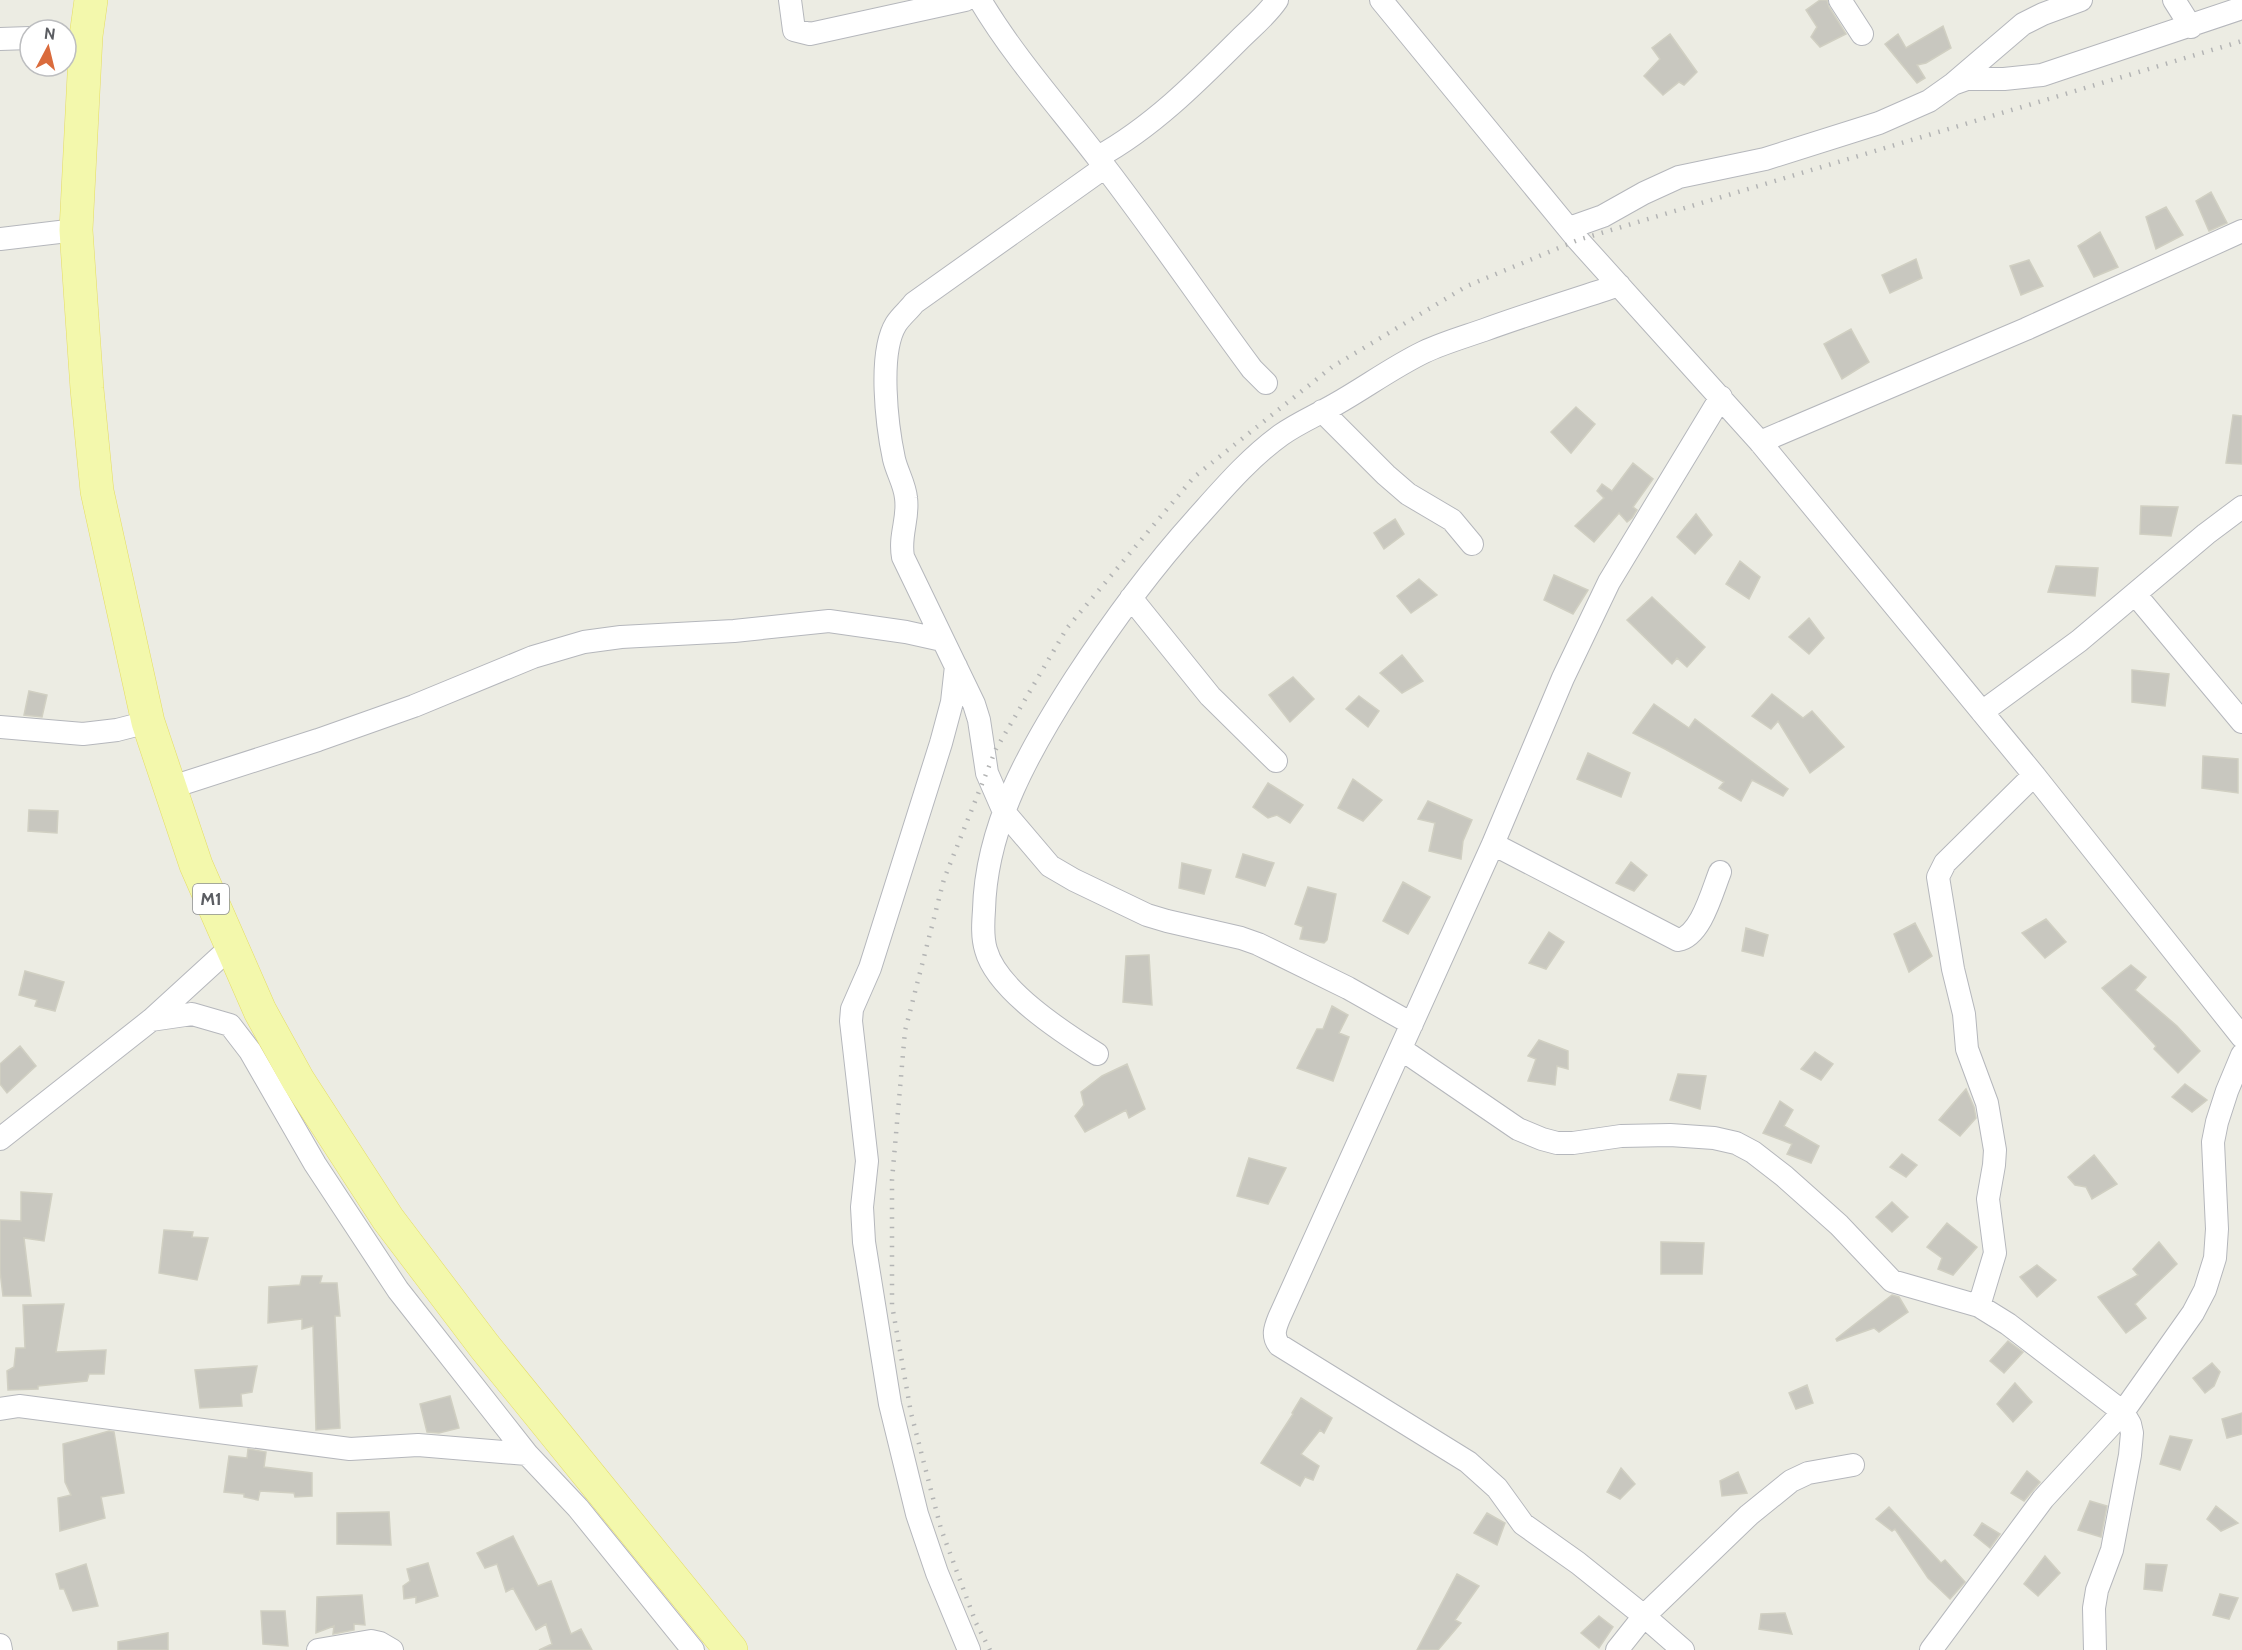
<svg xmlns="http://www.w3.org/2000/svg" width="2242" height="1650" font-family="Cabin,sans-serif">
  <rect width="100%" height="100%" fill="#ecece3"/>
  <path fill="#c8c7bf" stroke="#d0cfc2" stroke-width="1.5" d="M1820,0H1827L1829,7L1846,34L1820,47L1811,37L1817,27L1806,10Z
    M1943,26L1951,48L1926,63L1917,65L1925,78L1917,83L1885,44L1898,34L1906,48Z
    M1670,34L1697,72L1684,85L1679,82L1663,95L1644,76L1660,59L1652,48Z
    M2211,192L2227,223L2209,231L2196,201Z
    M2166,207L2183,235L2156,249L2146,217Z
    M2100,232L2118,267L2094,277L2078,246Z
    M1916,259L1922,278L1890,293L1882,275Z
    M2029,260L2043,286L2021,295L2010,266Z
    M1851,329L1869,362L1842,379L1824,344Z
    M1576,407L1595,424L1571,453L1551,432Z
    M2233,415L2242,416V464L2226,463Z
    M1633,463L1653,479L1633,507L1637,510L1632,518L1627,522L1619,513L1594,542L1575,526L1604,498L1597,491L1602,484L1612,491Z
    M2141,506L2178,507L2171,536L2140,534Z
    M1696,514L1712,535L1695,554L1677,537Z
    M1395,519L1404,534L1384,549L1374,533Z
    M1740,561L1760,577L1749,599L1726,584Z
    M2056,566L2098,568L2095,596L2048,592Z
    M1554,575L1588,590L1573,614L1544,600Z
    M1419,579L1437,595L1411,613L1397,596Z
    M1652,597L1705,647L1687,667L1677,658L1672,664L1627,620Z
    M1809,618L1824,638L1809,654L1789,637Z
    M1402,655L1423,681L1402,693L1380,673Z
    M2132,670L2169,674L2165,706L2132,702Z
    M1293,677L1314,699L1290,722L1269,695Z
    M29,691L47,695L42,717L24,715Z
    M1772,694L1803,718L1812,711L1844,747L1810,773L1778,721L1771,729L1752,716Z
    M1359,696L1379,711L1368,727L1346,709Z
    M1654,704L1689,728L1695,719L1788,789L1783,796L1752,780L1741,801L1719,788L1724,782L1665,749L1633,733Z
    M1588,753L1630,773L1621,797L1577,779Z
    M2203,756L2238,759V793L2202,788Z
    M1353,779L1382,800L1363,821L1338,808Z
    M1268,783L1303,805L1290,823L1277,815L1268,818L1253,807Z
    M1428,801L1472,820L1463,841L1461,859L1429,851L1435,823L1418,819Z
    M29,810L58,811L57,833L28,831Z
    M1243,854L1274,863L1265,886L1236,877Z
    M1631,862L1647,875L1634,891L1616,883Z
    M1182,863L1211,870L1204,894L1179,888Z
    M1403,882L1430,897L1408,934L1383,921Z
    M1308,887L1336,894L1327,940L1324,943L1300,939L1303,927L1295,924Z
    M2046,919L2066,942L2045,958L2022,933Z
    M1915,923L1932,956L1909,972L1894,934Z
    M1746,928L1768,935L1763,956L1742,951Z
    M1549,932L1564,942L1546,969L1529,963Z
    M1149,955L1152,1005L1123,1002L1126,956Z
    M2131,965L2146,977L2135,990L2177,1026L2200,1051L2178,1073L2154,1049L2156,1046L2102,988Z
    M25,971L64,982L55,1011L35,1006L37,1000L19,995Z
    M1332,1006L1348,1015L1339,1033L1349,1037L1333,1081L1297,1068L1317,1029H1323Z
    M1539,1040L1568,1051V1069L1557,1066L1555,1085L1528,1081L1536,1059L1528,1056Z
    M20,1046L36,1066L7,1093L0,1084V1064Z
    M1815,1052L1833,1064L1821,1080L1801,1069Z
    M1127,1064L1145,1109L1129,1118L1126,1110L1085,1132L1075,1116L1084,1105L1081,1092L1102,1076Z
    M1678,1074L1706,1076L1700,1109L1670,1100Z
    M2185,1084L2207,1100L2192,1112L2172,1097Z
    M1966,1089L1974,1107L1976,1118L1960,1136L1939,1120Z
    M1780,1101L1793,1110L1784,1126L1819,1146L1811,1163L1787,1154L1792,1144L1763,1133Z
    M1902,1154L1917,1165L1906,1177L1890,1167Z
    M2094,1155L2117,1184L2092,1199L2086,1187L2075,1185L2068,1177Z
    M1249,1158L1286,1168L1268,1204L1237,1196Z
    M21,1192L52,1194L44,1241L24,1238L31,1296H3L0,1271V1220L21,1221Z
    M1892,1202L1908,1217L1892,1232L1876,1217Z
    M1947,1223L1977,1247L1953,1275L1938,1269L1942,1258L1927,1247Z
    M164,1230L193,1232L192,1237L208,1238L197,1280L159,1273Z
    M1661,1242L1704,1243L1702,1274H1661Z
    M2159,1242L2177,1264L2135,1304L2146,1318L2126,1333L2098,1297L2138,1275L2133,1269Z
    M2037,1265L2056,1280L2037,1297L2020,1277Z
    M302,1276H322L320,1283H337L340,1316H335L340,1428L316,1430L313,1326L302,1329V1319L268,1323L269,1287L300,1285Z
    M1892,1295L1899,1297L1908,1312L1879,1332L1874,1328L1837,1341L1836,1339Z
    M64,1304L56,1352L106,1350L104,1374H89L87,1381L38,1386V1389L8,1390L7,1371L14,1367L16,1348H25L23,1305Z
    M2008,1341L2023,1352L2004,1373L1990,1361Z
    M2212,1363L2220,1372L2214,1386L2205,1393L2193,1378Z
    M257,1366L252,1392L241,1394L242,1406L200,1408L195,1370Z
    M2015,1383L2032,1402L2013,1422L1997,1404Z
    M1807,1385L1813,1403L1796,1409L1789,1393Z
    M450,1396L459,1428L439,1433L427,1432L420,1404Z
    M1301,1398L1332,1418L1324,1433L1320,1430L1301,1454L1319,1466L1313,1480L1305,1477L1300,1486L1261,1463L1293,1414L1292,1413Z
    M2242,1413V1434L2227,1438L2222,1419Z
    M109,1431L114,1432L124,1493L101,1497L105,1518L60,1531L58,1498L71,1495L65,1482L63,1444Z
    M2170,1436L2192,1440L2180,1470L2160,1464Z
    M248,1449L266,1452L264,1467L312,1473V1496L295,1497L294,1493L260,1491L258,1500L244,1497V1494L224,1492L229,1456L247,1458Z
    M1621,1468L1635,1484L1620,1499L1607,1492Z
    M2027,1471L2040,1482L2024,1501L2011,1493Z
    M1738,1472L1747,1493L1722,1496L1720,1481Z
    M2090,1501L2107,1506L2101,1537L2078,1530Z
    M2216,1506L2238,1523L2221,1531L2207,1519Z
    M1889,1507L1941,1563L1945,1560L1965,1582L1950,1599L1928,1578L1895,1529L1892,1531L1876,1519Z
    M389,1512L391,1545L337,1544V1513Z
    M1487,1513L1505,1523L1497,1545L1474,1533Z
    M1982,1523L2000,1534L1990,1548L1974,1535Z
    M513,1536L538,1586L551,1581L571,1634L581,1629L592,1650H539L552,1644L546,1624L536,1630L513,1588L506,1592L497,1564L485,1568L477,1553Z
    M2045,1556L2060,1573L2038,1596L2024,1584Z
    M428,1563L438,1596L416,1603V1597L404,1599L403,1586L410,1581L407,1569Z
    M86,1564L98,1606L73,1611L64,1589H60L56,1574Z
    M2146,1564L2167,1565L2162,1591L2144,1589Z
    M1457,1574L1479,1586L1455,1620L1461,1623L1438,1650H1417Z
    M2220,1594L2238,1598L2229,1619L2213,1615Z
    M362,1595L365,1625L354,1624V1630L333,1634L334,1626L316,1633L317,1597Z
    M261,1611H285L288,1646L263,1644Z
    M1785,1613L1792,1634L1759,1629L1761,1614Z
    M1599,1616L1613,1627L1599,1648L1581,1633Z
    M168,1633V1650H118V1642Z"/>
  <g fill="none" stroke-linecap="round" stroke-linejoin="round">
    <defs>
      <path id="minor" d="M790,0L794,30L810,34L965,0
        M980,0C1014,57 1058,106 1098,158C1151,226 1200,299 1252,369L1266,383
        M1381,0L1578,240L1760,442L2034,775L2242,1037
        M1840,0L1862,34
        M2174,0L2191,27
        M0,39L30,38
        M1954,83L2023,24L2043,14L2081,0
        M1098,157C1151,128 1196,83 1239,40C1252,27 1267,15 1277,0
        M1105,167L914,303C909,310 901,316 896,324C878,353 887,426 894,459C897,472 905,485 906,498C909,519 899,535 903,557L974,704L979,720L987,773L1004,812L1050,866L1074,880L1147,915L1167,921L1241,938L1258,944L1348,988L1412,1024
        M1569,228L1603,216L1644,193L1679,177L1765,159L1879,123L1929,101L1953,84L1967,79H2004L2042,75L2242,8
        M0,239L76,230
        M1322,411L1386,475L1408,494L1452,520L1472,544
        M1760,442L2026,329L2242,231
        M2135,594L2242,722
        M1131,598L1210,696L1276,761
        M956,666L952,702L941,743L870,968L852,1009L851,1021L867,1161L862,1207L864,1242L890,1404L917,1514L937,1573L969,1650
        M1982,712L2079,641L2206,534L2242,507
        M0,727L83,734L117,730L148,722
        M169,788L318,740L414,706L533,657L584,642L621,637L734,631L829,621L906,632L942,640
        M1493,844L1678,940C1701,936 1712,892 1720,872
        M151,1020L192,1014L230,1025L250,1051L315,1164L398,1290L527,1454L578,1508L693,1650
        M1401,1049L1518,1129L1542,1139L1557,1143H1573L1621,1136L1670,1135L1714,1138L1736,1143L1753,1152L1784,1176L1839,1225L1892,1281L1979,1306L2008,1324L2123,1412L2130,1424L2132,1433L2130,1455L2112,1550L2097,1590L2094,1608L2095,1650
        M1097,1054C1062,1032 997,990 986,950C982,937 983,923 984,910C986,825 1030,749 1075,679C1112,622 1151,569 1196,519C1222,490 1249,458 1281,435C1298,423 1317,415 1336,404C1366,387 1393,367 1424,352C1443,343 1464,337 1484,330C1528,314 1574,300 1619,285
        M0,1139L151,1020L232,946
        M1979,1306L1995,1253L1988,1199L1994,1165L1995,1150L1987,1103L1967,1049L1964,1014L1953,969L1938,877L1945,863L2034,775
        M0,1409L19,1406L350,1449L418,1445L527,1454
        M0,1645L1,1650
        M318,1650L371,1641L380,1643L392,1650
        M1617,1650L1644,1616L1578,1563L1523,1524L1497,1488L1468,1462L1279,1345C1272,1336 1275,1328 1279,1318L1493,844L1563,678L1609,582L1721,397
        M1683,1650L1644,1616L1749,1515L1791,1481L1808,1473L1853,1465
        M1931,1650L2043,1499L2123,1412L2193,1313L2205,1290L2215,1258L2217,1229L2213,1142L2217,1122L2227,1091L2242,1055"/>
      <path id="primary" d="M91,0L86,36L76,230L87,389L97,491L148,722L196,865L260,1011L298,1080L388,1219L485,1347L731,1650"/>
    </defs>
    <use href="#minor" stroke="#b5b7bc" stroke-width="24"/>
    <use href="#primary" stroke="#e5dd64" stroke-width="34"/>
    <use href="#minor" stroke="#fff" stroke-width="22"/>
    <use href="#primary" stroke="#f3f8ac" stroke-width="33"/>
    <path stroke="#b3b4b4" stroke-width="4.5" stroke-dasharray="1.5 8" stroke-linecap="butt" d="M990,1650L976,1623L941,1529L911,1413L892,1305V1180L905,1031L944,879L996,749L1067,628L1194,477L1332,367L1467,286L1578,240L2242,41"/>
  </g>
  <g text-anchor="middle" stroke-width="4.5" stroke-linejoin="round" paint-order="stroke">
    <rect fill="#fff" stroke="#8c8e91" stroke-width="1.5" x="193" y="884" width="36" height="30" rx="4.5"/>
    <g font-size="18" font-weight="bold" fill="#5b5d62">
      <text x="211" y="905">M1</text>
    </g>
  </g>
  <g transform="translate(48 48) rotate(7)"><circle r="28" fill="#ffffff" stroke="#bdbec0" stroke-width="1.5"/>
  <path d="M0-4.5L10 22L0 15L-10 22Z" fill="#da6b3c"/>
  <text y="-9" font-size="16" font-weight="bold" text-anchor="middle" fill="#5b5d62">N</text>
  </g>
</svg>
